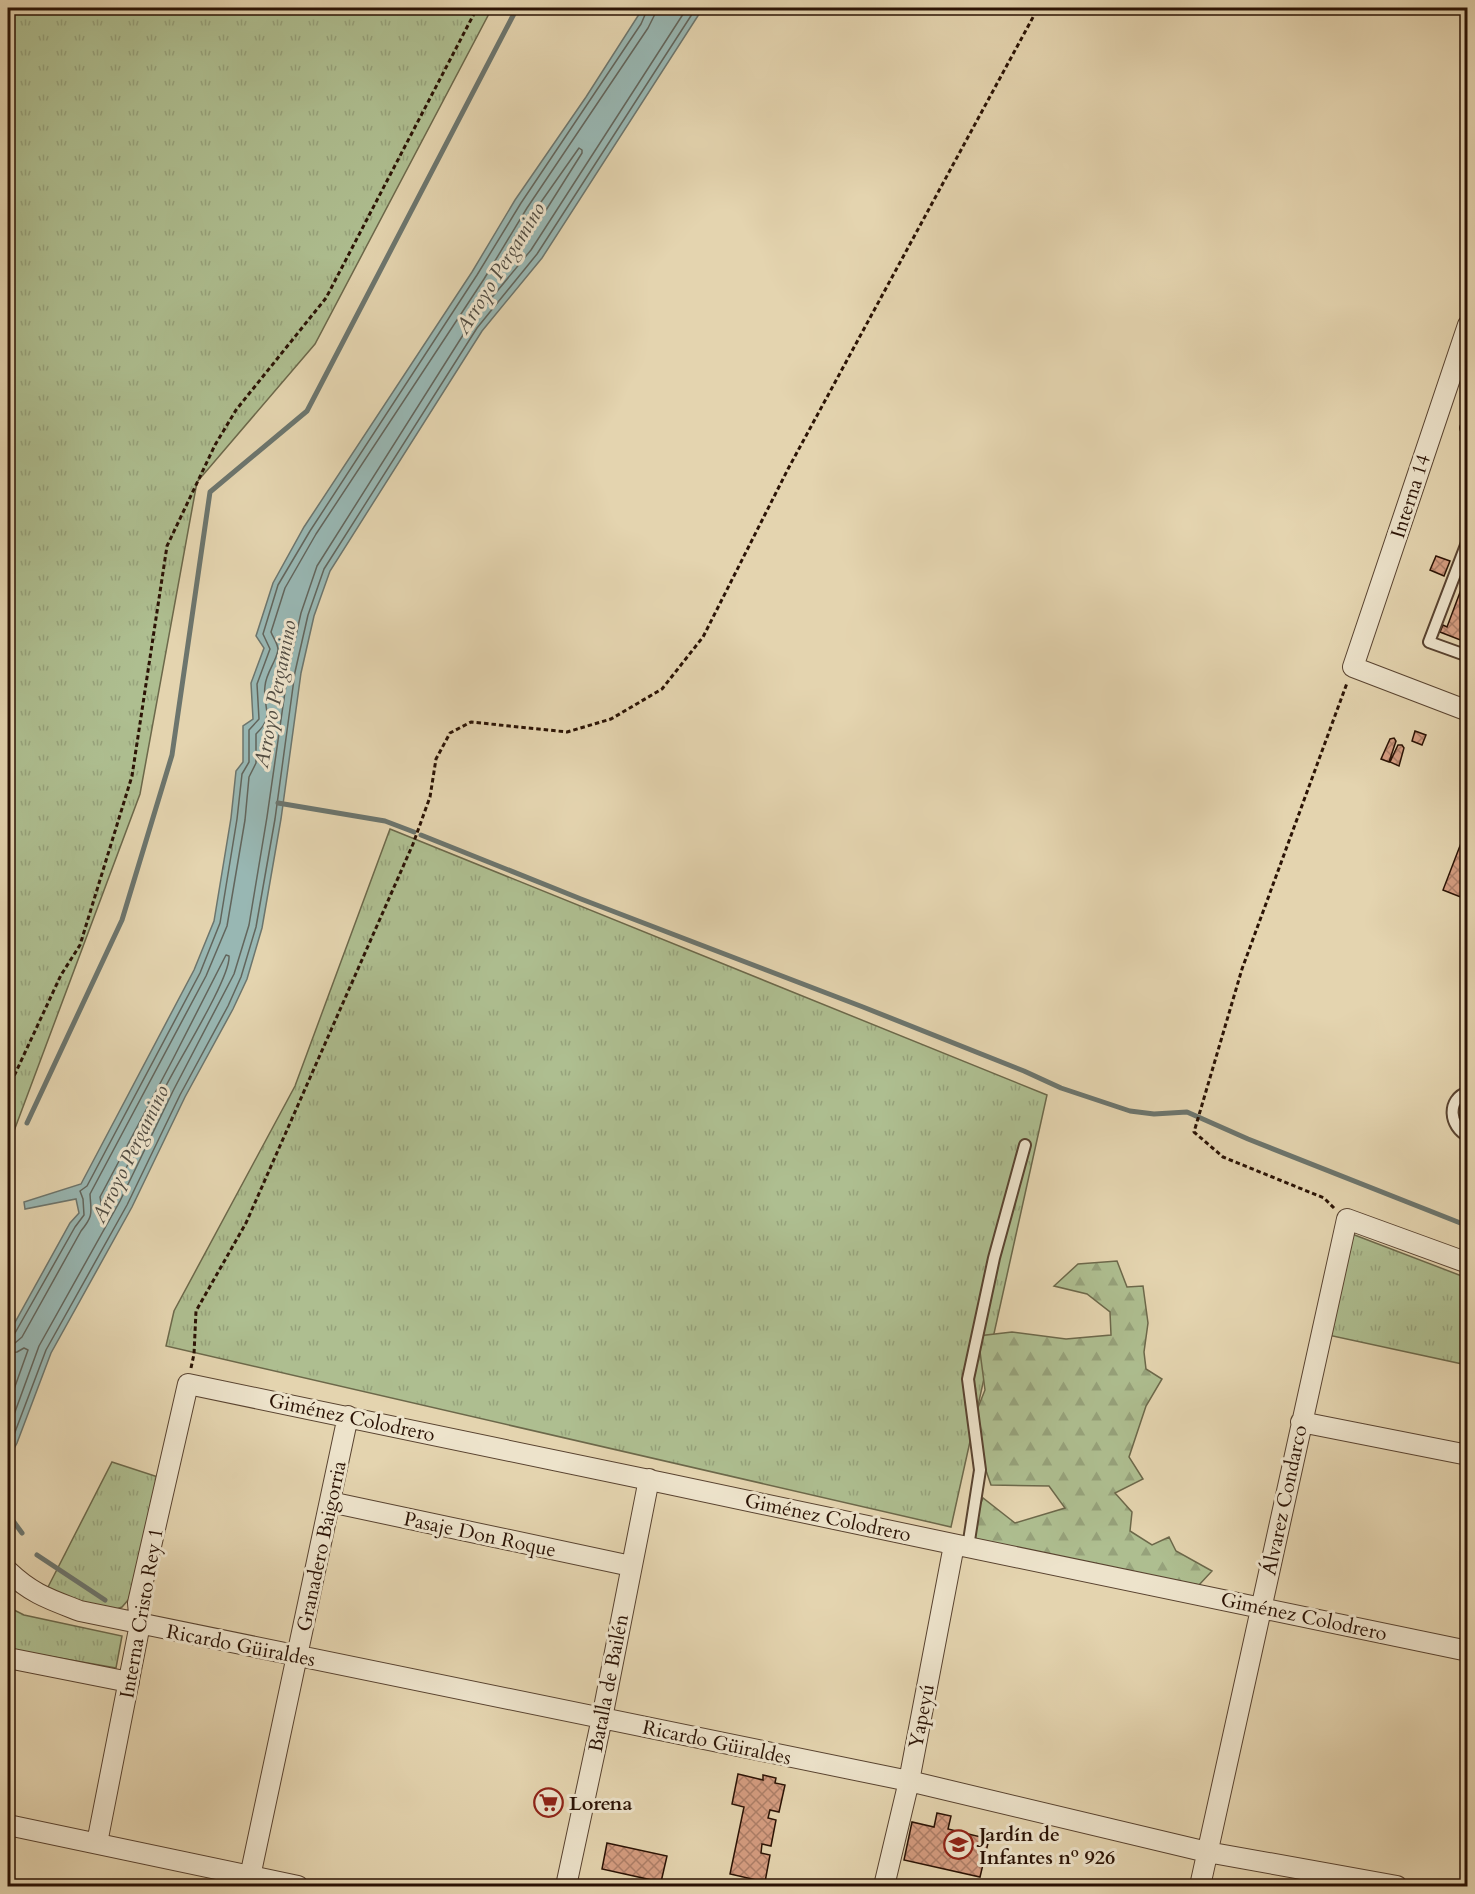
<svg xmlns="http://www.w3.org/2000/svg" width="1475" height="1894" font-family="Cardo,serif">
  <defs>
    <pattern id="grass-tufts" width="24" height="20" patternUnits="userSpaceOnUse" patternTransform="scale(1.5)"><rect width="24" height="20" fill="#aebe90"/><path d="M3 7l-1-3M5 7V3M7 7l1-3M15 17l-1-3M17 17v-4M19 17l1-3" fill="none" stroke="#96a27b"/></pattern>
    <pattern id="forest-firs" width="22" height="20" patternUnits="userSpaceOnUse" patternTransform="scale(1.5)"><rect width="22" height="20" fill="#aebe90"/><path d="M5 1l3.5 6h-7zM16 11l3.5 6h-7z" fill="#96a27b"/></pattern>
    <pattern id="building-cross-hatch" width="8" height="8" patternUnits="userSpaceOnUse" patternTransform="scale(1.5)"><rect width="8" height="8" fill="#d59d81"/><path d="M0 0l8 8M0 8l8-8" fill="none" stroke="#ad7f68"/></pattern>
  </defs>
  <rect width="100%" height="100%" fill="#e4d4af"/>
  <filter id="stains"><feTurbulence type="fractalNoise" baseFrequency=".00333" numOctaves="4"/><feColorMatrix values="0 0 0 0 .2 0 0 0 0 .09 0 0 0 0 .02 0 0 0 .5 -.17"/></filter>
  <radialGradient id="worn" r=".72"><stop offset=".6" stop-color="#630" stop-opacity="0"/><stop offset="1" stop-color="#630" stop-opacity=".3"/></radialGradient>
  <path fill="url(#grass-tufts)" stroke="#6c684a" stroke-width="1.5" d="M8,8H492L315,344L197,482L140,794L8,1147Z
    M390,829L1047,1095L951,1527L166,1346L174,1311L295,1086Z
    M1352,1234L1467,1278V1365L1328,1335Z
    M112,1462L158,1477L129,1599L122,1607L114,1610L76,1601L47,1589Z
    M8,1607L24,1615L122,1636L116,1668L8,1649Z"/>
  <path fill="url(#forest-firs)" stroke="#6c684a" stroke-width="1.5" d="M1117,1261L1127,1287L1143,1286L1148,1323L1144,1352L1146,1369L1162,1379L1146,1406L1129,1457L1143,1479L1115,1493L1132,1512L1130,1531L1152,1545L1169,1537L1176,1551L1212,1571L1199,1585L977,1543L972,1524L983,1498L1015,1523L1065,1508L1049,1486L991,1485L982,1459L973,1420L985,1390L978,1336L1012,1332L1066,1339L1111,1335L1110,1312L1087,1294L1054,1286L1078,1264Z"/>
  <path fill="#98b7b3" stroke="#6c756d" stroke-width="1.5" d="M643,8H703L542,258L482,331L330,571L314,616L301,673L281,819L262,928L247,979L233,1009L185,1097L132,1207L51,1353L17,1443L8,1460V1335L70,1223L79,1213L76,1199L25,1209L24,1202L81,1184L194,970L214,921L231,818L236,771L243,762V726L253,719L251,683L264,648L256,636L273,583L304,527L472,272L515,200L586,97Z"/>
  <g fill="none" stroke-linecap="round" stroke-linejoin="round">
    <path stroke="#62655c" stroke-width="1.5" d="M579,148L582,150V153L524,245L516,254H513L512,250L534,212Z
      M226,955L229,956C231,977 177,1063 165,1088C147,1124 130,1161 112,1197L106,1209H102L100,1197L173,1059Z
      M8,1336H12L15,1333L75,1227L84,1215L83,1199L80,1191L87,1186L200,973L220,923L237,819L242,774L249,762V730L259,719L257,684L270,649L263,634L278,585L310,531L477,275L521,203L641,24L648,8
      M8,1344L15,1343L22,1337L81,1231C94,1215 91,1213 90,1194L206,976L227,926L245,820L249,777L256,763V734C276,715 262,708 265,686C266,673 276,662 278,650C278,643 273,638 271,632L285,588L316,534L484,279L527,208L648,28L655,14L656,8
      M8,1353L17,1352L24,1348L28,1350L8,1406
      M8,1431L39,1346L120,1201L173,1091L234,974L249,925L267,817L288,671L301,613L317,566L470,324L531,250L687,8
      M8,1448L12,1440L46,1350L127,1205L180,1095L228,1006L241,977L256,927L275,819L295,672L308,615L324,569L477,328L537,254L696,8"/>
    <path stroke="#6c756d" stroke-width="5" d="M278,803L385,821L414,832
      M421,835L581,899L863,1007L1024,1071L1061,1088L1130,1111L1154,1114L1187,1112L1248,1139L1468,1226
      M27,1123L122,920L172,755L210,492L307,411L517,8
      M8,1514L22,1533
      M37,1555L105,1600"/>
  </g>
  <path fill="url(#building-cross-hatch)" stroke="#2b1305" stroke-width="1.5" d="M1436,556L1450,561L1444,576L1430,570Z
    M1468,571V643L1440,632L1443,625L1447,627Z
    M1415,731L1426,735L1422,745L1412,741Z
    M1394,738L1396,741L1389,762L1381,759L1390,739Z
    M1398,745H1402L1404,748L1399,766L1390,762Z
    M1468,825V900L1443,890Z
    M738,1774L763,1780V1775L776,1778L775,1783L785,1785L779,1812L770,1810L768,1818L776,1820L771,1846L762,1844L761,1853L770,1855L765,1882L730,1874L744,1807L732,1804Z
    M937,1813L951,1816L948,1829L989,1839L980,1877L904,1860L912,1822L934,1827Z
    M607,1843L667,1856L661,1882L602,1869Z"/>
  <g fill="none" stroke-linecap="round" stroke-linejoin="round">
    <defs>
      <path id="service" d="M1466,428L1468,429
        M1468,540L1429,642L1468,656
        M1468,1092C1446,1099 1449,1127 1468,1136
        M968,1547L980,1470L968,1379L994,1258L1025,1145"/>
      <path id="minor" d="M1468,325L1353,667L1468,711
        M1301,1422L1468,1455
        M330,1502L631,1566
        M8,1571C32,1594 49,1599 80,1611L909,1781L1207,1852L1397,1886
        M8,1658L129,1682
        M8,1825L298,1886
        M97,1843L140,1624L138,1603L188,1384C443,1435 698,1491 953,1544C1124,1580 1296,1614 1468,1651
        M248,1886L348,1416
        M566,1886L602,1718L649,1479
        M884,1886L909,1781L954,1545
        M1200,1886L1347,1219L1468,1263"/>
    </defs>
    <use href="#service" stroke="#594330" stroke-width="14"/>
    <use href="#minor" stroke="#594330" stroke-width="22"/>
    <path stroke="#2b1305" stroke-width="3" stroke-dasharray="4.5 3" stroke-linecap="butt" d="M8,1089L61,975L80,945L132,776L167,546L215,445L236,410L326,298L477,8
      M8,1177V1182
      M1334,1208L1324,1198L1223,1157L1194,1132L1242,969L1347,683
      M191,1368L194,1354L196,1311L246,1223L413,844L430,797L436,759L450,733L471,722L567,732L611,719L662,689L703,637L788,469L1038,8"/>
    <use href="#service" stroke="#ede3cb" stroke-width="10"/>
    <use href="#minor" stroke="#ede3cb" stroke-width="20"/>
  </g>
  <defs>
    <symbol id="supermarket-ring" viewBox="-11 -11 22 22"><circle r="9.5" fill="#ede3cb" stroke="#8f2418" stroke-width="1.5"/><path d="M-6-5.5h2.5l.6 2H6L4.5 2H-2.5L-4.4-4H-6ZM-1.5 3.2a1.3 1.3 0 1 0 .1 0ZM3 3.2a1.3 1.3 0 1 0 .1 0Z" fill="#8f2418"/></symbol>
    <symbol id="school-ring" viewBox="-11 -11 22 22"><circle r="9.5" fill="#ede3cb" stroke="#8f2418" stroke-width="1.5"/><path d="M0-5L7-2L0 1L-7-2ZM-4 1L0 2.5L4 1V4Q0 6-4 4Z" fill="#8f2418"/></symbol>
  </defs>
  <g fill-rule="evenodd">
    <use href="#supermarket-ring" x="532" y="1786" width="33" height="33"/>
    <use href="#school-ring" x="942" y="1828" width="33" height="33"/>
  </g>
  <g text-anchor="middle" stroke-width="6" stroke-linejoin="round" paint-order="stroke">
    <g font-size="20" fill="#2b1305" stroke="#ede3cb">
      <text transform="translate(1410 496) rotate(-72)" y="7">Interna 14</text>
      <text transform="translate(352 1417) rotate(12)" y="7">Giménez Colodrero</text>
      <text transform="translate(1284 1500) rotate(-78)" y="7">Álvarez Condarco</text>
      <text transform="translate(828 1517) rotate(12)" y="7">Giménez Colodrero</text>
      <text transform="translate(480 1534) rotate(12)" y="7">Pasaje Don Roque</text>
      <text transform="translate(321 1546) rotate(-78)" y="7">Granadero Baigorria</text>
      <text transform="translate(141 1613) rotate(-80)" y="7">Interna Cristo Rey 1</text>
      <text transform="translate(1304 1616) rotate(12)" y="7">Giménez Colodrero</text>
      <text transform="translate(241 1645) rotate(11)" y="7">Ricardo Güiraldes</text>
      <text transform="translate(608 1683) rotate(-79)" y="7">Batalla de Bailén</text>
      <text transform="translate(921 1716) rotate(-79)" y="7">Yapeyú</text>
      <text transform="translate(717 1742) rotate(12)" y="7">Ricardo Güiraldes</text>
    </g>
    <g font-size="20" font-weight="bold" fill="#2b1305" stroke="#ede3cb" text-anchor="start">
      <text x="569" y="1810">Lorena</text>
      <text x="979" y="1841">Jardín de<tspan x="979" dy="23">Infantes nº 926</tspan></text>
    </g>
    <g font-size="21" font-style="italic" fill="#514c42" stroke="#ede3cb">
      <text transform="translate(500 268) rotate(-58)" y="7">Arroyo Pergamino</text>
      <text transform="translate(275 694) rotate(-79)" y="7">Arroyo Pergamino</text>
      <text transform="translate(130 1154) rotate(-64)" y="7">Arroyo Pergamino</text>
    </g>
  </g>
  <rect width="1475" height="1894" fill="none" stroke="#e4d4af" stroke-width="30"/>
  <rect x="9" y="9" width="1457" height="1876" fill="none" stroke="#2b1305" stroke-width="3"/>
  <rect x="15" y="15" width="1445" height="1864" fill="none" stroke="#2b1305" stroke-width="1.5"/>
  <rect width="100%" height="100%" filter="url(#stains)"/>
  <rect width="100%" height="100%" fill="url(#worn)"/>
</svg>
